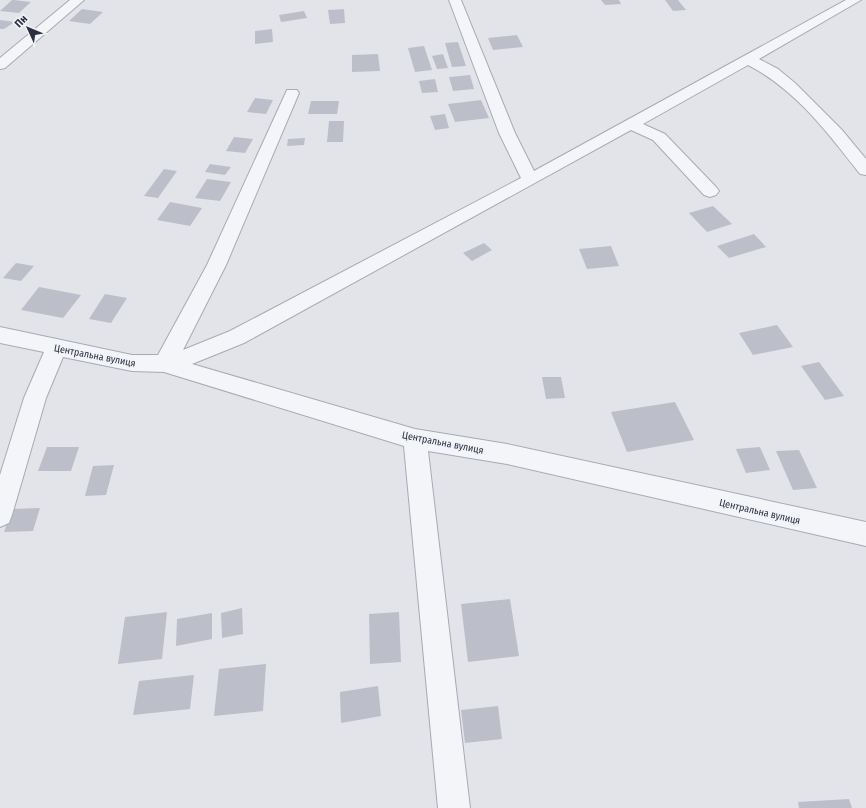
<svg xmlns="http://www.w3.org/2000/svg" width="866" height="808" font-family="'Fira Sans Condensed',sans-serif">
  <rect width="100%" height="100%" fill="#e2e4e9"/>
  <path fill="#bcbfc9" d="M12,0H14L31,2L19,13L0,11Z
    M601,0H619L621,4L605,5Z
    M665,0H678L686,10L673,11Z
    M82,9L103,12L90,24L69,21Z
    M344,9L345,23L330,24L328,10Z
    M304,11L307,18L281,22L279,15Z
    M0,20L15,22L4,29H0Z
    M272,29L273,42L255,44V31Z
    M517,35L523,47L493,50L488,38Z
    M458,42L466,66L452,67L445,43Z
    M424,46L432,70L415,72L408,48Z
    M378,54L380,71L352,72V55Z
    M443,54L448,68L437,69L432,56Z
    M470,75L474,89L453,91L449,77Z
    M435,79L438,92L422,93L419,81Z
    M255,98L273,100L266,114L247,112Z
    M481,100L489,118L455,122L448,104Z
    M311,101H339L337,114H308Z
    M445,114L449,128L435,130L430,116Z
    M329,121H344L343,142H327Z
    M234,137L253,139L245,153L226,151Z
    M305,138L304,145L287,146L288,139Z
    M210,164L231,167L225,175L205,172Z
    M164,169L177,171L158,198L144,196Z
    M207,179L231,182L220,201L195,198Z
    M170,202L202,208L190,226L157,220Z
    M713,206L732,224L707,232L689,213Z
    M754,234L766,247L729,258L717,246Z
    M484,243L492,250L472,261L463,253Z
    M611,246L619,266L587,269L579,249Z
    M16,263L34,266L21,281L3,278Z
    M39,287L81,295L63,318L21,310Z
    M105,294L127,298L111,323L89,319Z
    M777,325L793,347L753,355L739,333Z
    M819,362L844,396L825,400L801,366Z
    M542,377H561L565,398L546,399Z
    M675,402L694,440L627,452L611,412Z
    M47,447H79L71,471H38Z
    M760,447L770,470L746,473L736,449Z
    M799,450L817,488L793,490L776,451Z
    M114,465L106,495L85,496L93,466Z
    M40,508L33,531L4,532L12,509Z
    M510,599L519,656L468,662L461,604Z
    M242,608L243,634L222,638L221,613Z
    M167,612L162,659L118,664L125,617Z
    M399,612L401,662L370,664L369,614Z
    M212,613V639L176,646L177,619Z
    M266,664L263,711L214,716L219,669Z
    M194,675L190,709L133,715L139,681Z
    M378,686L381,716L341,723L340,692Z
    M498,706L502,739L465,743L461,710Z
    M849,799L852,808H799L798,802Z"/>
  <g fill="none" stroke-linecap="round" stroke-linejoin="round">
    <defs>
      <path id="minor" d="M70,0H84L5,68L0,69V58Z
        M449,0H461L515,133L534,171L846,0H861L759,59L778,69L795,83L842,130L866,159V175L860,174C828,133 795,89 748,65L643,124L665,134L716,187L719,191L716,195L710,197L704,195L653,140L631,130L244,343L192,364L415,429L507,444L866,522V546L507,464L428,451L470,808H438L404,446L164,372L132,371L63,357L46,398L12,515L9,523L0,527V475L24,398L44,352L0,343V327L132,355H158L207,265L287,90H297L299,93L226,265L183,350L230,331L521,178L499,133Z"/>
    </defs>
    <use href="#minor" stroke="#a7aab3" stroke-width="2"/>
    <use href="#minor" fill="#f4f5f8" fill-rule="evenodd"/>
  </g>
  <g text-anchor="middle" stroke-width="3" stroke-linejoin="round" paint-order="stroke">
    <g font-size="10" fill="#2b3040" stroke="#f1f3f7">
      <text transform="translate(95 355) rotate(11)" y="4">Центральна вулиця</text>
      <text transform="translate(443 442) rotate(11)" y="4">Центральна вулиця</text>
      <text transform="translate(760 511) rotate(13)" y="4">Центральна вулиця</text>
    </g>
  </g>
  <g transform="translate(28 28) rotate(314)" stroke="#f1f3f7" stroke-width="3" paint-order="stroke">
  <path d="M0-3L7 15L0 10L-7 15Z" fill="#2b3040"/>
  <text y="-6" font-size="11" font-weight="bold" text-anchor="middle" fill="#2b3040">Пн</text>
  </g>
</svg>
